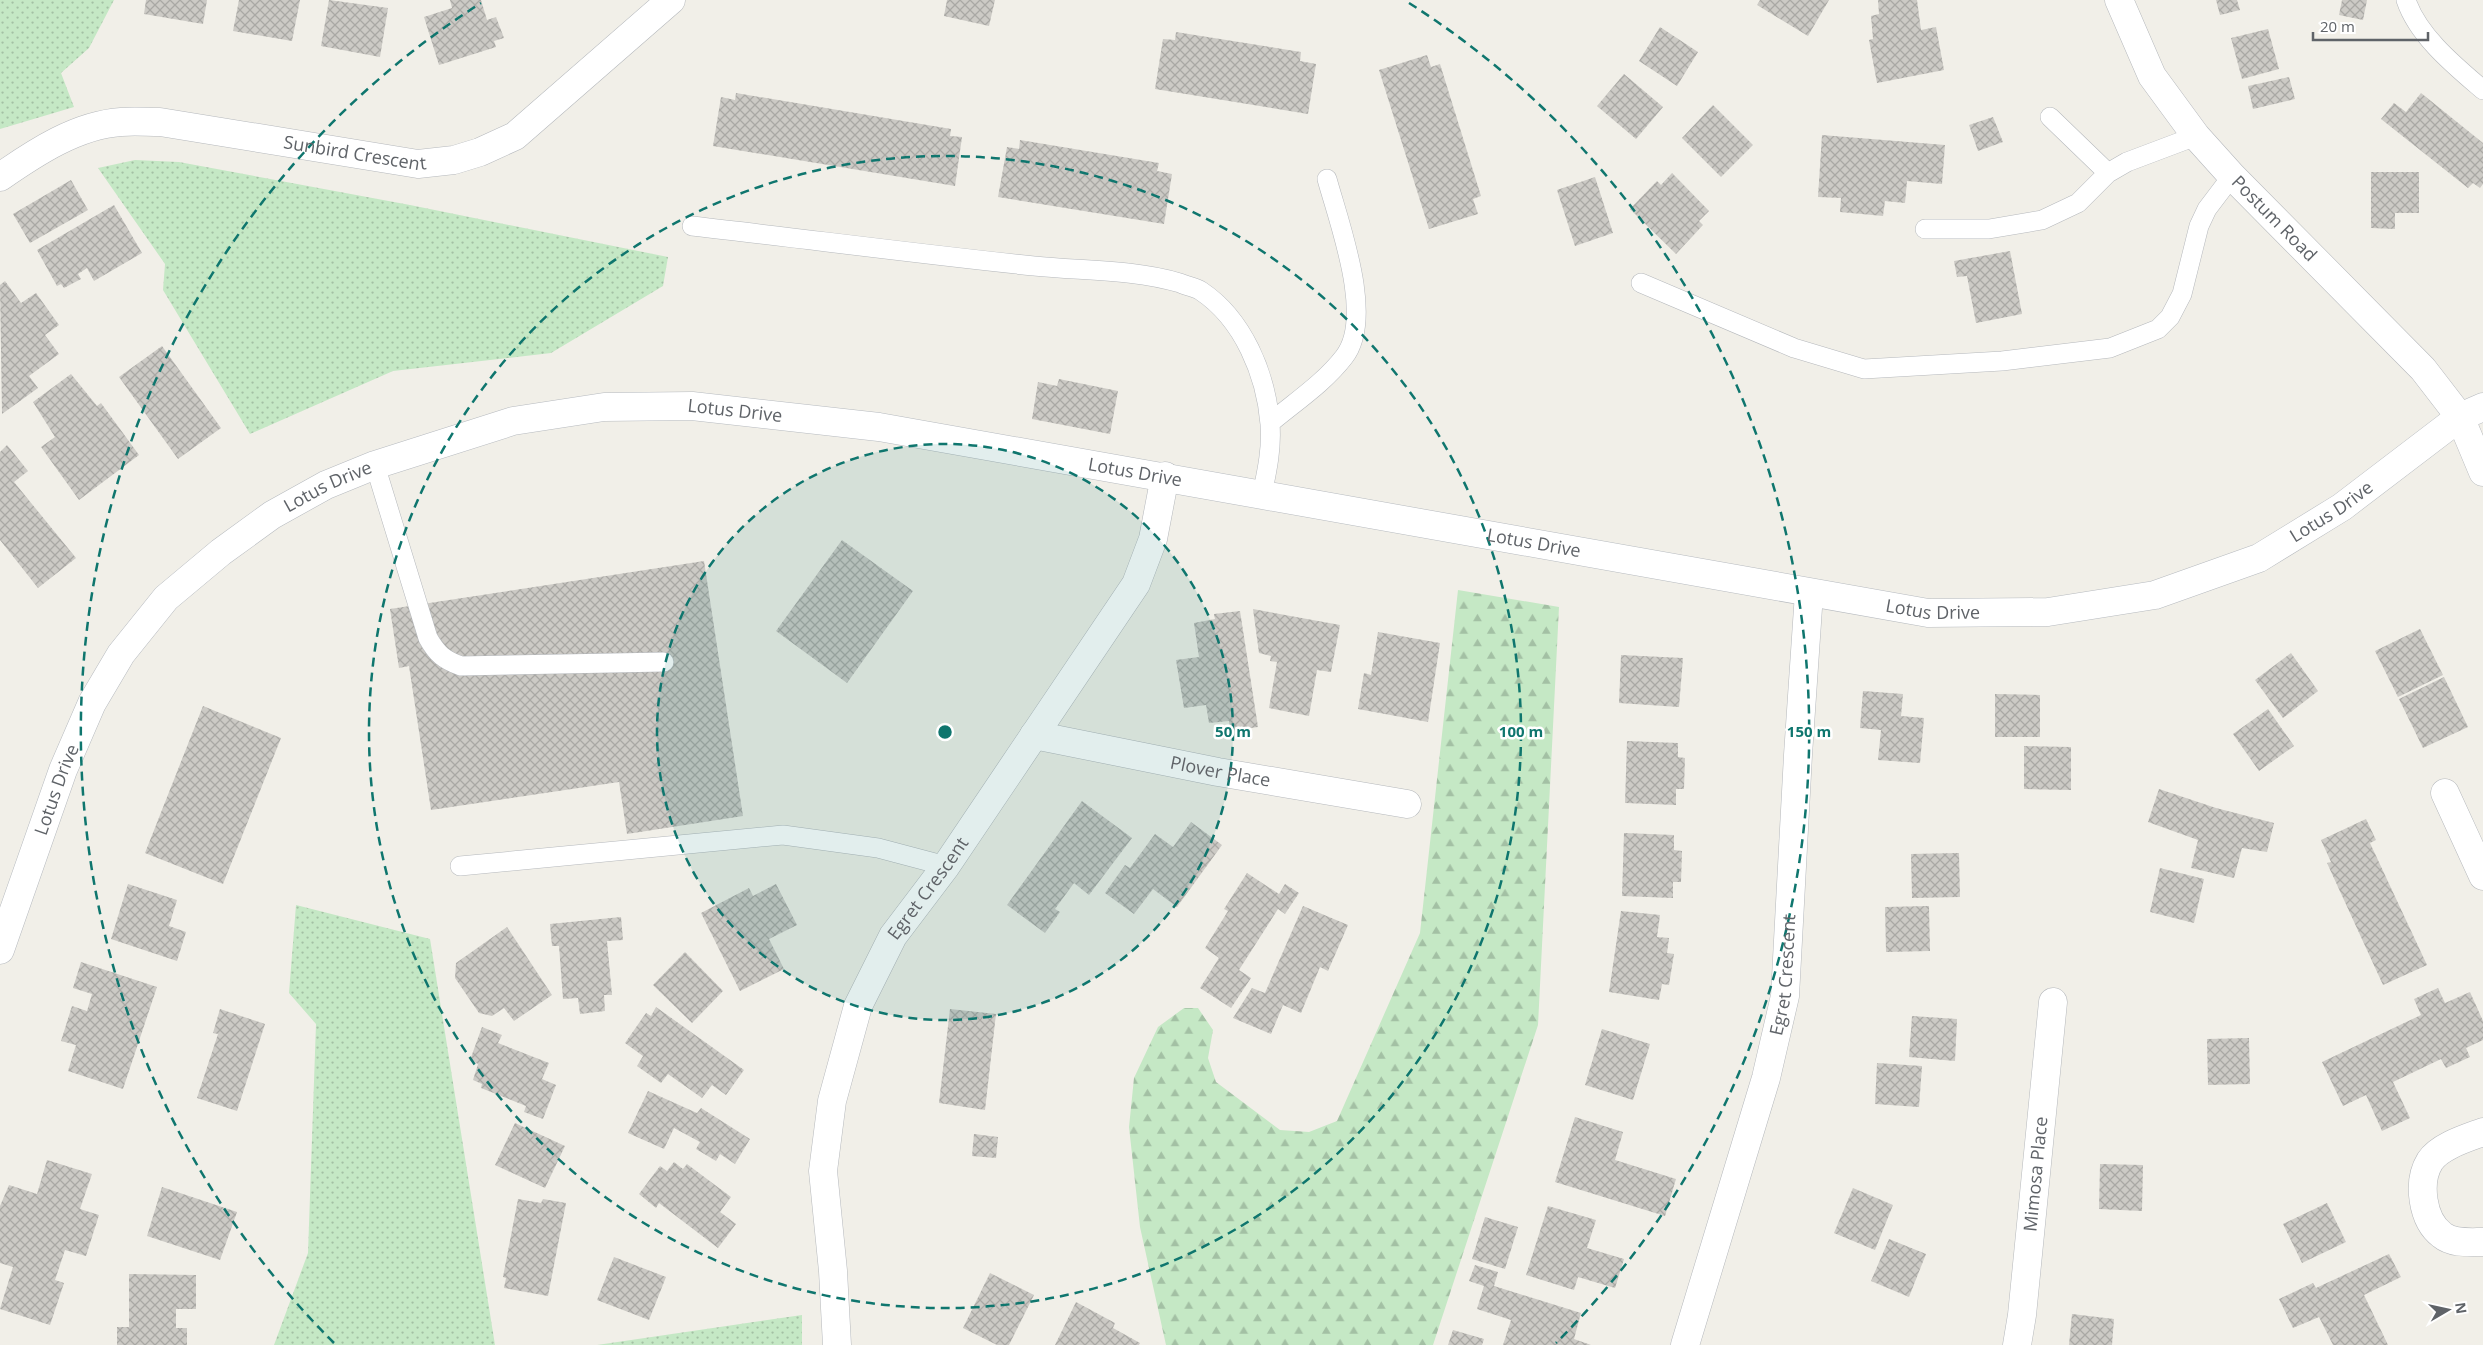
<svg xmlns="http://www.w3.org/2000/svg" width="2483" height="1345" font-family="'Open Sans',sans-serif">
  <defs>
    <pattern id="grass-dots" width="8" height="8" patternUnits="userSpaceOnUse" patternTransform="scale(1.25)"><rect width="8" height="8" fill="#c5e8c5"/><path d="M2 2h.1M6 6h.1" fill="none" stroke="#a3c0a4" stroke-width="1.8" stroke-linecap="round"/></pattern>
    <pattern id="forest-firs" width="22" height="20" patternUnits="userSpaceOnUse" patternTransform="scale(1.25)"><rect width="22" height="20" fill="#c5e8c5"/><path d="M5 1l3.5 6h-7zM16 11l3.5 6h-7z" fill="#a3c0a4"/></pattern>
    <pattern id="building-cross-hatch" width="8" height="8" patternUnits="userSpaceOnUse" patternTransform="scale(1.25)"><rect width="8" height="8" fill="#cccac5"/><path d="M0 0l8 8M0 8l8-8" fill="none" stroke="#a9a8a4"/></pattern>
  </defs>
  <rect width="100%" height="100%" fill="#f1efe8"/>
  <path fill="url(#grass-dots)" d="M0,0H114L89,48L61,73L74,107L0,129Z
    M135,160L179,162L410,205L668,257L663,286L551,353L393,371L250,434L163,290L165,264L98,168Z
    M296,905L430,939L495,1345H274L308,1253L316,1024L289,993Z
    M802,1315V1345H597Z"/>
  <path fill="url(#forest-firs)" d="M1458,590L1559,607L1538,1025L1433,1345H1166L1140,1227L1129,1127L1134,1078L1158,1027L1184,1008H1198L1213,1030L1208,1058L1216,1082L1280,1130L1309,1132L1337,1121L1420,933Z"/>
  <path fill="url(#building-cross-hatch)" d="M146,0H207L203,24L144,14Z
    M239,0H300L292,41L233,31Z
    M329,0L388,8L380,57L321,46Z
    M450,0H481L487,20L496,17L504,38L494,41L496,47L439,65L424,17L452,8Z
    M947,0H995L989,26L944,16Z
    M1760,0H1829L1808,36L1757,5Z
    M1878,0H1917L1921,30L1936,27L1944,70L1877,83L1869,40L1873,39L1871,16L1879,14Z
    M2216,0H2237L2240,10L2220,15Z
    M2342,0H2367L2363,20L2339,15Z
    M1660,27L1698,52L1677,86L1639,61Z
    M2268,29L2279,69L2242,79L2231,38Z
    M1176,32L1301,52L1300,61L1316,64L1308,114L1155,89L1163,39L1175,40Z
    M1427,55L1431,67L1440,64L1481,196L1473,199L1478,214L1429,229L1379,70Z
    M1624,74L1663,107L1636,139L1597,106Z
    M2289,77L2295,99L2253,109L2248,86Z
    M736,93L951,129L950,136L962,137L955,186L713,146L721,97L735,100Z
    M2421,93L2483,143V184L2480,188L2473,183L2468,188L2381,119L2394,103L2406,112Z
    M1713,105L1753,145L1721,177L1682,138Z
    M1993,117L2003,142L1978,151L1969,125Z
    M1822,135L1945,145L1942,184L1907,181L1905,203L1885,201L1883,216L1840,212L1841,198L1818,197Z
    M1020,140L1159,163L1157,171L1172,174L1164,224L998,197L1007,147L1019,149Z
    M2371,172H2419V213H2395V229L2371,228Z
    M1672,173L1709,211L1699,221L1703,225L1676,254L1630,209L1657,181L1661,185Z
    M1595,177L1613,233L1575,246L1557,190Z
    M71,180L88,210L30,243L13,214Z
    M114,205L142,253L94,281L87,268L78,274L81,279L64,288L61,284L57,286L37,250Z
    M2010,251L2022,314L1976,323L1967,276L1957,277L1954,261Z
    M5,281L21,303L36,293L59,325L45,335L59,354L29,376L38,388L2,414L0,285Z
    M162,346L221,428L178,459L119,377Z
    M71,374L97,406L101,403L139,455L79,500L41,447L55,437L33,402Z
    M1059,379L1118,391L1110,434L1032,419L1038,382L1057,386Z
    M7,445L28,471L14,482L76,558L38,588L0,540V452Z
    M842,540L913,591L847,683L776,631Z
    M704,561L743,816L627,834L619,782L431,810L409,666L399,668L390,609Z
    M1253,609L1340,625L1331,672L1317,670L1309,716L1269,708L1277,662L1270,661L1271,656L1259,653Z
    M1240,611L1258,727L1230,731L1229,721L1209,723L1206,705L1184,708L1176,660L1199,657L1194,623L1215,619L1214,614Z
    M2420,629L2443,675L2398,697L2375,651Z
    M1378,632L1440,643L1428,722L1358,709L1364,673L1371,675Z
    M2291,653L2318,691L2283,718L2255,680Z
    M1621,655L1683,658L1679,707L1619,703Z
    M2444,677L2468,727L2423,748L2399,699Z
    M1863,691L1903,694L1901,716L1924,718L1920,763L1878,760L1881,730L1860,728Z
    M1995,694L2040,695V737H1995Z
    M203,706L281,738L223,884L145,853Z
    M2268,709L2294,746L2259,771L2233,734Z
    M1627,741L1678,743V757L1685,758L1684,789H1676V805L1625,803Z
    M2024,746L2071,747V790L2024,789Z
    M2159,789L2216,808L2274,823L2267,852L2242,848L2234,878L2191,868L2198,840L2148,822Z
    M1082,801L1132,838L1089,895L1074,883L1055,909L1060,912L1045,933L1007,905Z
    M2366,819L2376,840L2370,843L2427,965L2383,985L2327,863L2331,862L2321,840Z
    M1191,822L1222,845L1177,907L1153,889L1134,914L1105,893L1125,865L1130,868L1155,834L1173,847Z
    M1624,833L1674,835V850L1682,851L1681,882H1673V898L1622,896Z
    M1959,853L1960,897L1912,898L1911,854Z
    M2160,868L2204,879L2194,923L2150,912Z
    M1247,873L1279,894L1285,884L1299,893L1285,914L1278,909L1239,970L1251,978L1231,1008L1200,988L1219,958L1205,948L1228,911L1224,909Z
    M128,884L177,900L169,926L186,932L177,961L111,939Z
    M776,884L797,925L769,939L784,969L740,991L701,913L749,888L753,896Z
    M1303,906L1348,925L1328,971L1320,967L1301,1013L1283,1005L1271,1034L1233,1018L1252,988L1265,993Z
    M1929,906L1930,951L1886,952L1885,907Z
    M1621,911L1660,915L1657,937L1669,938L1667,953L1674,954L1669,985L1662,984L1659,1000L1609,992Z
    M621,917L623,940L607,941L612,995H604L605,1011L580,1014L578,998L563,999L559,946H552L550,924Z
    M507,927L552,995L514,1021L504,1008L492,1016L479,1013L455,978L456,963Z
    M685,952L723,991L692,1023L653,985Z
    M81,962L157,987L123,1089L68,1071L76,1045L61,1041L72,1006L87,1011L92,994L73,988Z
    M2438,988L2445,1003L2470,992L2483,1021V1040L2466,1048L2470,1057L2446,1068L2441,1059L2393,1082L2410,1118L2382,1131L2366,1095L2343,1106L2322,1062L2421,1015L2414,999Z
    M656,1007L744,1070L726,1095L712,1085L702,1098L668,1074L661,1083L637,1066L643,1056L625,1043L646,1013L651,1016Z
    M220,1009L265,1024L237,1111L197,1098L218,1034L213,1033Z
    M950,1009L996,1014L985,1110L939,1103Z
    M1912,1016L1957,1019L1955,1061L1909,1057Z
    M482,1027L502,1035L498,1043L549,1063L542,1079L556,1085L543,1119L524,1112L526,1106L481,1088L482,1084L473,1080L478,1064L470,1060Z
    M1602,1029L1650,1044L1633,1100L1585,1085Z
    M2249,1038L2250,1084L2208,1085L2207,1039Z
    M1877,1063L1922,1066L1919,1107L1875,1104Z
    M648,1091L697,1113L701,1108L750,1139L735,1164L720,1154L716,1161L696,1149L700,1142L674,1128L664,1149L628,1133Z
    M1575,1117L1623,1132L1615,1160L1676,1179L1665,1216L1555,1182Z
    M515,1123L565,1146L545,1188L495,1165Z
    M974,1134L998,1137L996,1158L972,1156Z
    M47,1160L92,1174L80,1209L99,1215L86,1256L65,1250L55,1280L64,1283L50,1325L0,1309L13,1267L0,1263V1206L9,1185L37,1194Z
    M674,1162L683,1169L687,1164L731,1197L720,1212L736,1224L718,1248L659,1203L656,1208L639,1194L660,1166L667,1171Z
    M2100,1164L2143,1165L2142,1211L2099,1209Z
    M162,1187L237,1212L220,1260L147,1236Z
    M1853,1188L1893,1205L1875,1250L1834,1233Z
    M518,1199L541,1203L543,1199L566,1203L548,1296L504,1288L506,1278L503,1277Z
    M2327,1203L2346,1242L2302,1263L2283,1224Z
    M1548,1206L1596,1220L1587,1248L1624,1259L1615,1288L1578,1277L1574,1290L1526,1275Z
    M1485,1217L1518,1227L1505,1269L1472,1259Z
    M1889,1239L1926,1254L1909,1297L1871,1281Z
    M2389,1254L2401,1277L2364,1295L2388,1345H2333L2319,1317L2293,1328L2279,1299L2313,1283L2316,1288Z
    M614,1257L666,1277L649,1320L597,1300Z
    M1475,1265L1498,1272L1494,1286L1581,1313L1574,1339L1591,1345H1503L1511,1320L1477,1309L1484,1286L1469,1281Z
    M990,1273L1034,1295L1009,1345H997L963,1328Z
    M129,1274L196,1275V1309H176V1328H187V1345H117V1327H129Z
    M1076,1302L1115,1323L1113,1328L1140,1343L1139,1345H1055Z
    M2072,1314L2114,1319L2112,1345H2069Z
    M1453,1330L1484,1339L1482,1345H1448Z"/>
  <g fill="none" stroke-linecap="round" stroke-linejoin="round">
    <defs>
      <path id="lane" d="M2406,0C2418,36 2455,66 2483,90
        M2050,117L2108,173
        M692,226C806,239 919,254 1034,266C1082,271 1133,269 1180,283C1186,286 1195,287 1201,291C1243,319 1266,374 1270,424C1272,448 1267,471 1262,495
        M1925,229H1989L2042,220L2078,203L2108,173L2127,162L2196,136
        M1641,283L1794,348L1864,369L2002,361L2110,348L2158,329L2170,317L2182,294L2199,226L2207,209L2232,176
        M1270,423C1295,402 1324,383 1344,357C1375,318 1339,223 1327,179
        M375,465L428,638C437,654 444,660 461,666L664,662
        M460,866L783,835L878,848L946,866"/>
      <g id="street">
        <path id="s1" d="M2119,0L2152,76L2196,136L2232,176L2423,369L2460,417L2483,472"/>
        <path id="s2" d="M0,177C36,152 77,125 121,122C134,121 147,122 160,122L418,164L454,160L480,152L515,136L671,0"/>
        <path id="s3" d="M1034,735L1218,772L1407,804"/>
        <path d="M2445,793L2483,876"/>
        <path d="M2483,1132C2467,1138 2440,1146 2430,1161C2417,1182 2422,1220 2442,1235C2453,1244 2470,1242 2483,1242"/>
        <path id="s4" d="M837,1345L833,1271L823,1171L832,1101L858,1006L893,936L946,866L1136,584L1153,539L1165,476"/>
        <path id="s5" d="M1685,1345L1766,1078L1785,996L1798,755L1809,593"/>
        <path id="s6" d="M2017,1345L2022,1315L2053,1002"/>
      </g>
      <g id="secondary">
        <path id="s7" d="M0,950L63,770L92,703L121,654L166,598L221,552L272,515L326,485L375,465L513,421L604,407L692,406L879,427L1928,613L2048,612L2155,595L2259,558L2342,507L2460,417L2483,407"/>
      </g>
    </defs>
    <use href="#lane" stroke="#b5b8bc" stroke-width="20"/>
    <use href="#street" stroke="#b5b8bc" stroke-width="29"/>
    <use href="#secondary" stroke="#b6babf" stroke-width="29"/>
    <use href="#lane" stroke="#fff" stroke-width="19"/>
    <use href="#street" stroke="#fff" stroke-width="28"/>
    <use href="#secondary" stroke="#fff" stroke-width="28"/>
  </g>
  <circle cx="945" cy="732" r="288" fill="#0f766e" fill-opacity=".12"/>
  <g fill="none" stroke="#0f766e" stroke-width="2.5" stroke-dasharray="9 6">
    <circle cx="945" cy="732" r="288"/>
    <circle cx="945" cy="732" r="576"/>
    <path d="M334 1343A864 864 0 0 1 481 3M1409 3A864 864 0 0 1 1556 1343"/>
  </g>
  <g text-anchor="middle" stroke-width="5" stroke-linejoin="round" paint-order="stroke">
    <g font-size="18" fill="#5f6368" stroke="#fff">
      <text dy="6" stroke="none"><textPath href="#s2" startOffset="371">Sunbird Crescent</textPath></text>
      <text dy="6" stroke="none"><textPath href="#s1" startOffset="271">Postum Road</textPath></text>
      <text dy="6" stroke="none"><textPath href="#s7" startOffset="1010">Lotus Drive</textPath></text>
      <text dy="6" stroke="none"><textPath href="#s7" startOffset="1415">Lotus Drive</textPath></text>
      <text dy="6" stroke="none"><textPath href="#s7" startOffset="590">Lotus Drive</textPath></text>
      <text dy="6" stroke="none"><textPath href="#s7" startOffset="2645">Lotus Drive</textPath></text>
      <text dy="6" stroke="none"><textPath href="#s7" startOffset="1820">Lotus Drive</textPath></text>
      <text dy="6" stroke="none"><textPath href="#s7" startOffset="2225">Lotus Drive</textPath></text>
      <text dy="6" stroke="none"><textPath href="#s3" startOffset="190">Plover Place</textPath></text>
      <text dy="6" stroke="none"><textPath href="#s7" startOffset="170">Lotus Drive</textPath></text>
      <text dy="6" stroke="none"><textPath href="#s4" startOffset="481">Egret Crescent</textPath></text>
      <text dy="6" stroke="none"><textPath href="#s5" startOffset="384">Egret Crescent</textPath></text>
      <text dy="6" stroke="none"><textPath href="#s6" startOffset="172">Mimosa Place</textPath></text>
    </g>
  </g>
  <circle cx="945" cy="732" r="8" fill="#0f766e" stroke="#fff" stroke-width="2.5"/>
  <g font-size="15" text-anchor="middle" font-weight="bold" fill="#0f766e" stroke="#fff" stroke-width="5" stroke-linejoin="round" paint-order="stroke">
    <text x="1233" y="737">50 m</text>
    <text x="1521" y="737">100 m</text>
    <text x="1809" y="737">150 m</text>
  </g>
  <g transform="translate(2448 1310) rotate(81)" stroke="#ffffff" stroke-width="4" paint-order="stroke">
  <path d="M0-4L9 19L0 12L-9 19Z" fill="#5f6368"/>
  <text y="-8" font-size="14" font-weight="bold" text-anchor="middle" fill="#5f6368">N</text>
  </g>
  <path d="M2313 32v8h115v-8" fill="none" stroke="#5f6368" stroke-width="2.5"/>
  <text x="2320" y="32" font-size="15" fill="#5f6368" stroke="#ffffff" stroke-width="4" paint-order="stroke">20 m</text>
</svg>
